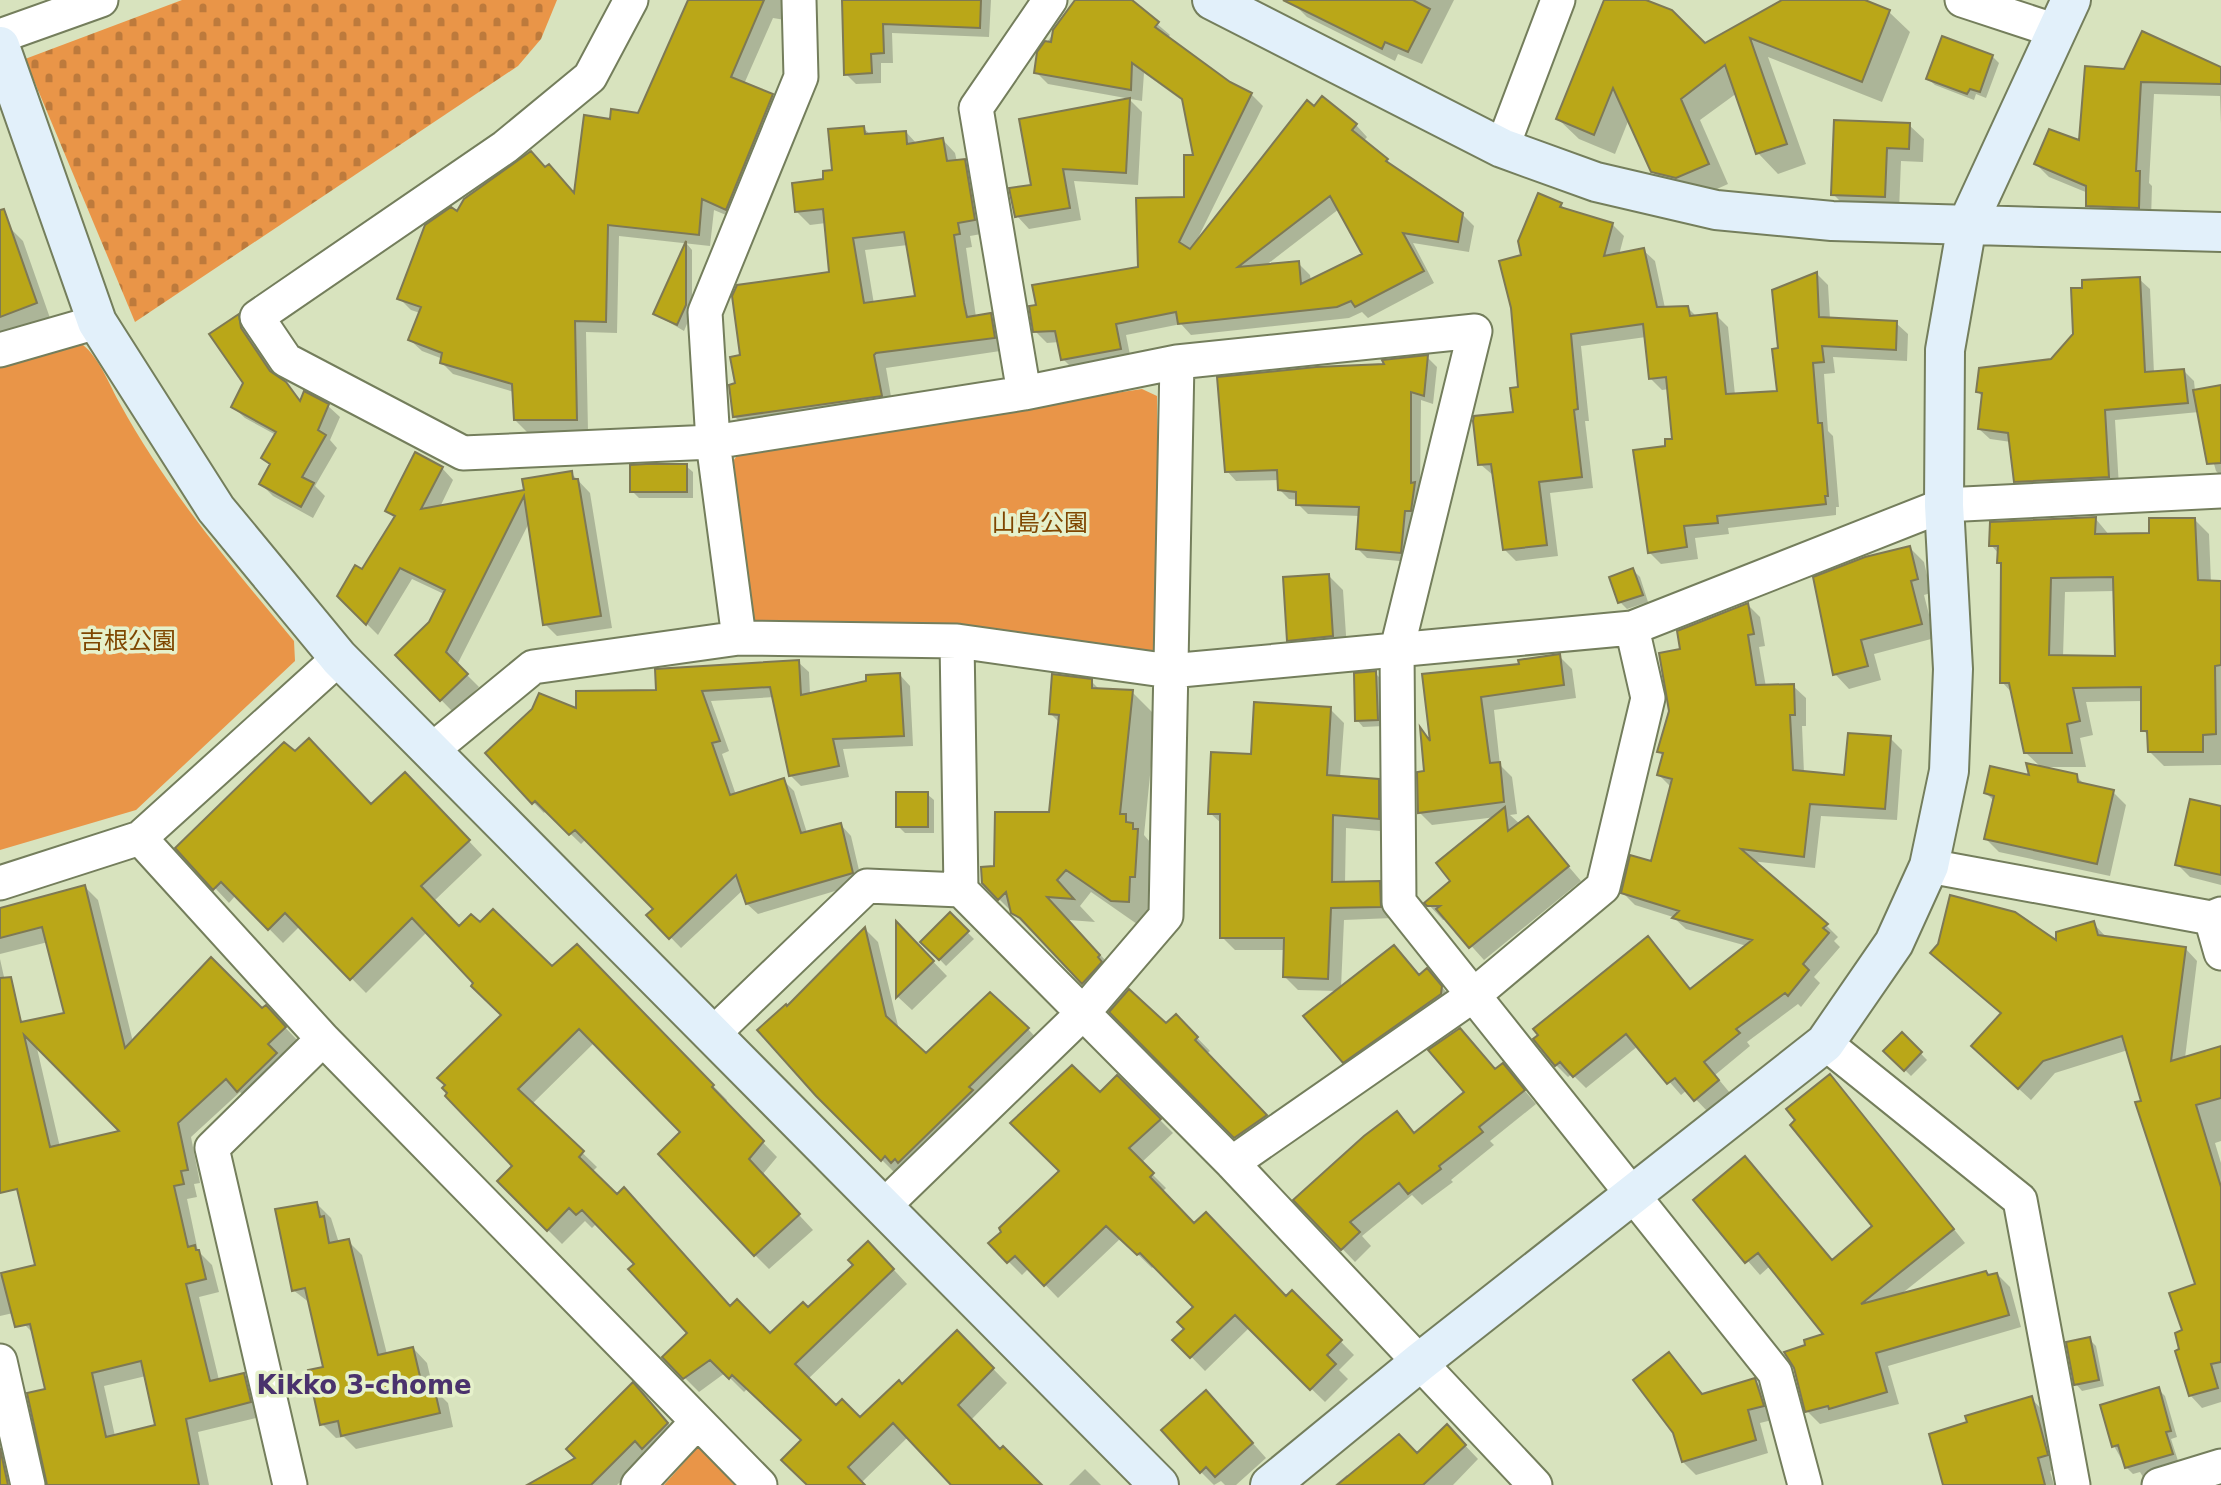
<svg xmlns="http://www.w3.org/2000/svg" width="2221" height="1485" font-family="'DejaVu Sans','Noto Sans JP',sans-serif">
  <defs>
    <pattern id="cemetery-stones" width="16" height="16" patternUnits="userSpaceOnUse" patternTransform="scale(1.75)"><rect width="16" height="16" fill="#e99548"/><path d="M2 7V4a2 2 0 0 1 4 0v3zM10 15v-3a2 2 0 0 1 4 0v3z" fill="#bd7a3c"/></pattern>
  </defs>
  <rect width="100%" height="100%" fill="#d8e3be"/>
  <path fill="url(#cemetery-stones)" d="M182,0H557L541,39L518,66L135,322L25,59Z"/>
  <path fill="#e99548" d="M73,338C97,351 106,378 119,402C167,490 230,564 294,641L295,661L136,810L0,850V358Z
    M1142,389L1157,396L1158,643L1150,655L758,632L744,619L731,464L741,450Z
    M698,1447L716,1457L743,1485H664Z"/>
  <path fill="#0003" fill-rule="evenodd" d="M689,0H788L785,20L773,18L744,84L772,96L784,108L738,220L714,210L710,246L619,236L617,333L586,332L588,431L527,432L515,420L514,392L453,374L442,363L443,359L422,351L410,340L420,313L411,310L399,298L458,213L546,169L575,195L611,121L639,115Z
    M844,0H991L989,37L892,33L893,63H881V83L856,84L846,74Z
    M1078,0H1129L1170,35L1167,38L1229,83L1251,94L1263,106L1197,240L1315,108L1356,125L1367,137L1363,142L1398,171L1462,214L1474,226L1469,252L1413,243L1434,283L1368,318L1362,312L1349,318L1191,335L1181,324L1126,335L1131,360L1075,371L1063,359L1059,342L1047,343L1035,331L1140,268L1186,199L1195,157L1184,102L1144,73L1142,101L1048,84L1036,72L1039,53ZM1339,209L1364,255L1311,281L1310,275L1298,263L1265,266Z
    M1296,0H1454L1422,64L1398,54L1395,61L1307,17L1294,4Z
    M1608,0H1642L1705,45L1809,0H1861L1889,12L1910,32L1882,102L1768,57L1806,164L1778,174L1758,153L1737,93L1700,120L1728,184L1697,198L1673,192L1652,171L1629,119L1615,154L1579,139L1558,119Z
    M1992,56L1999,63L1986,98L1976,94L1974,100L1935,85L1928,79Z
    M2221,62V124L2220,96L2154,94L2149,183L2152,186L2151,220L2101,219L2088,206V193L2049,177L2036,164L2080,143L2125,71L2221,69Z
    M1130,100L1142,112L1138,185L1074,181L1081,220L1029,229L1017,216L1033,186Z
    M1909,125L1924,139L1923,162L1901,161L1899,211L1847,208L1833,194Z
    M863,128L871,135L906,132L917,144L943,140L955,153L957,162L964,160L977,173L987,233L970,236L972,247L966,248L976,317L990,315L1003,327L1007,350L886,368L893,408L747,429L735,417L742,357L831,274L826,223L810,225L797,212L834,172ZM908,245L917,297L874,304L865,250Z
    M1561,205L1567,211L1613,225L1624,236L1619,255L1643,250L1655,261L1665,308H1688L1697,317L1716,315L1728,327L1735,395L1778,393L1779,350L1817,274L1828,285L1830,319L1896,323L1908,334L1907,361L1833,357L1835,373L1824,374L1828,431L1833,436L1839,507H1836V515L1728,528L1729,534L1695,538L1698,559L1661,564L1649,552L1667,447L1674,440L1669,389L1662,390L1650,378L1646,337L1581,346L1589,421H1585L1593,488L1550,493L1558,556L1516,561L1504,549L1494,476L1480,464L1515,414L1520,388L1523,256Z
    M9,227L23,241L50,318L0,336V231Z
    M687,244L692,250V312L684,331L655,314Z
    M2139,279L2150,289L2154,373L2184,371L2194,381L2195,391L2221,387V476L2216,471L2199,412L2115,420L2119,487L2027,492L2016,481L2011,442L1990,439L1979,429L1983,397L1978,392L2052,360Z
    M238,316L250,327L252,341L276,377L302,401L328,406L340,417L330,440L337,448L315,486L325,496L313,518L273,496L261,484L271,466L263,458L276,435L245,418L233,407L245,383Z
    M1427,357L1437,367L1433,404L1421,400L1420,489L1410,562L1367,558L1357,548L1360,516L1308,514L1298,504V500L1289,499L1279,489V480L1236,481L1227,471L1387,366Z
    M686,466L693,472V498H639L632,491Z
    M442,468L453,480L440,507L526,491L571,473L590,493L612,628L557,636L545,624L530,521L457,665L479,687L453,712L397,655L430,623L444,594L412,579L378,635L339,596L363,572L395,519L387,510Z
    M2095,518L2110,536L2151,535L2195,520L2209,534L2211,583H2221V765L2164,766L2149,751V736L2143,730V701L2086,702L2093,735L2080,738L2086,767H2042L2076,776L2085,785L2113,792L2126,805L2110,876L1999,852L1986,839L1995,802L1986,793L2031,777L2042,768L2026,753L2013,694L2002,682L2003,566L1999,562V554L1991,545ZM2115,591L2117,658L2063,657L2065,592Z
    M1909,547L1924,562L1931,593L1924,595L1935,638L1874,654L1881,680L1849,689L1835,674Z
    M1633,570L1640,577L1648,602L1627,609L1620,602L1611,578Z
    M1329,576L1343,590L1347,650L1303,654L1289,640Z
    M1748,605L1760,617L1765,646L1759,647L1766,687L1793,686L1806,698V726H1802L1804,773L1846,777L1890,738L1902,750L1897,820L1821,816L1815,868L1751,861L1826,925L1838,937L1834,941L1840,947L1814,977L1820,983L1801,1007L1798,1004L1747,1042L1750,1046L1715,1075L1730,1093L1708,1112L1687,1090L1681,1095L1638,1046L1586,1088L1572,1074L1568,1077L1556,1065L1648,939L1691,990L1747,946L1686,929L1673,917L1635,905L1623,893L1652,864L1671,787L1659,775L1664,756L1659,752L1682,650Z
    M1559,656L1572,669L1576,698L1494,710L1500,765L1512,777L1517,814L1510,815L1520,824L1527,818L1581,881L1484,960L1448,920H1443L1427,903L1452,881L1496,817L1432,825L1419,812L1426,772L1422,732L1432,742L1424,676L1521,665Z
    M798,662L809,672L810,694L900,675L910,686L913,746L843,749L849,777L801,786L791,776L774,697L711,701L729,751L722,754L736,795L783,780L794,791L807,833L841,825L851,836L862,883L758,914L747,904L743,890L681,948L649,915L655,909L586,839L581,844L546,810L544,813L533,802L578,711Z
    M1375,673L1382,680L1384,726L1363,727L1357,720Z
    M1091,681L1100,690L1132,692L1156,716L1144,835L1156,849L1152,925L1137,924L1091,892L1080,906L1095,922L1069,920L1123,980L1107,1007L983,883L1051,814L1060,723L1050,713Z
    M1330,709L1344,723L1340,778L1378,780L1392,794V832L1346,828L1345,883H1379L1392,896L1393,918L1344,920L1341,988L1394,947L1420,976L1427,970L1454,1001L1356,1074L1344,1061L1338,991L1298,990L1285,977L1286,950H1235L1222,937V824L1210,813L1253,756Z
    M419,788L482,855L434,901L460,928L552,969L577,947L727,1100L725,1103L777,1157L762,1175L813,1230L769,1269L755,1255L682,1133L595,1042L532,1104L597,1167L592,1172L731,1307L770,1335L883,1258L907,1284L808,1379L836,1408L860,1420L902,1386L957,1332L1007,1383L971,1420L1000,1451L1040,1485H954L908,1437L861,1483L863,1485H808L803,1440L772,1409L770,1412L747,1389L744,1392L725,1373L699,1392L664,1357L690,1333L636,1264L597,1223L592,1228L585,1221L562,1244L499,1181L515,1166L504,1015L427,932L366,993L300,926L283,943L236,895L229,903L178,848L371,806Z
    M927,794L934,800V833H905L898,826Z
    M2221,808V885L2190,877L2177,864Z
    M85,887L98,900L133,1042L262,1011L279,1021L298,1041L252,1104L240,1092L191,1137L200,1183L194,1184L197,1197L187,1199L198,1251L212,1265L219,1292L199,1297L219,1380L244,1375L257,1388L264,1416L198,1432L209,1485H47V1390L34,1334L25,1325L22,1311L0,1316V1275L37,1266L142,1151L36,1044L66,1173L0,1188V959L15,1026L66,1015L48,942L0,954V910ZM146,1376L157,1426L115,1436L104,1386Z
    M950,915L974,939L946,966L923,942Z
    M2093,923L2107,938L2185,948L2197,961L2185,1058L2221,1048V1141L2215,1143L2221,1163V1402L2202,1408L2190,1395L2182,1350L2197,1285L2128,1050L2055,1073L2031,1100L1985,1058L2002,1014L2058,943Z
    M898,925L947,976L912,1010L898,997Z
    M865,929L878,942L899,1030L926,1056L1028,1029L1041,1043L895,1173L882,1160L788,1008Z
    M1112,1012L1166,1026L1176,1016L1210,1051L1206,1054L1279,1129L1249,1150Z
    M1902,1034L1927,1060L1911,1076L1886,1051Z
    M1503,1065L1536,1104L1490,1141L1494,1145L1451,1180L1453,1182L1422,1205L1412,1195L1362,1236L1371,1246L1355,1262L1296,1200L1397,1114L1416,1134Z
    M1117,1077L1173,1133L1141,1163L1166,1188L1162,1192L1194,1225L1287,1298L1292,1292L1354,1355L1339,1370L1348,1379L1325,1402L1249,1328L1205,1371L1175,1340L1186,1329L1195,1307L1154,1266L1152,1268L1121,1238L1058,1298L1029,1268L1022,1275L991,1244L1061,1171L1100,1095Z
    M1842,1089L1965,1243L1900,1295L1986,1273L1990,1276L1997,1274L2010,1287L2021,1327L1888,1366L1899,1404L1820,1424L1807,1411L1808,1347L1826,1335L1770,1266L1760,1275L1695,1200L1758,1171L1833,1261L1874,1226Z
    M317,1204L331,1218L339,1243L348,1241L362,1255L387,1354L413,1348L427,1363L433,1388L448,1403L453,1427L356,1449L344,1437L336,1438L322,1424L325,1368L310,1303L293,1290Z
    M2089,1339L2096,1346L2104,1386L2082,1391L2076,1384Z
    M1669,1354L1704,1395L1754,1380L1767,1393L1776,1419L1760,1423L1768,1453L1696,1475L1683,1462Z
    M2158,1389L2165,1396L2177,1437L2171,1439L2180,1467L2148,1485L2140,1472L2133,1474L2126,1467L2114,1446Z
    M646,1398L680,1437L649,1453L617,1485H530L577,1458Z
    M2031,1398L2044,1412L2060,1468L2050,1471L2054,1485H1947L1969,1423Z
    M1220,1406L1266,1458L1236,1485H1225L1221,1481L1214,1485L1201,1472Z
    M0,1407L18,1485H0Z
    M1460,1440L1478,1459L1453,1485H1335L1347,1475L1349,1477Z
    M1085,1469L1101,1485H1069Z"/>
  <path fill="#baa718" stroke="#7e7955" stroke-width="2" fill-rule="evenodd" d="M688,0H764L731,77L773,94L726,210L702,199L699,235L608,225L606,322L575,321L577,420H514L512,384L440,363L442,353L408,340L421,307L397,299L425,225L451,207L457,211L464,199L531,151L545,167L549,164L574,193L584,115L610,119L611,109L638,113Z
    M842,0H981L980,28L883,24L884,53L871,54L872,73L844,75Z
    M1075,0H1132L1159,22L1155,27L1230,82L1252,93L1179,242L1190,249L1307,100L1314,106L1322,96L1357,124L1352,130L1388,159L1386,161L1463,213L1458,242L1403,233L1424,271L1355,307L1351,301L1337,307L1178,324L1176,312L1116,324L1121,349L1061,360L1055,331L1033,332L1029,306L1036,305L1032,285L1138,267L1136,198L1184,197V155H1193L1182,99L1132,63L1131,90L1034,73L1037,52L1045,41L1051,42L1053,30ZM1330,196L1362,254L1301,284L1299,261L1238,267Z
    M1283,0H1413L1430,9L1408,52L1385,42L1382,49Z
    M1604,0H1646L1672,10L1705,43L1782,0H1865L1890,10L1862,82L1750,38L1787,144L1756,154L1725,65L1681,99L1709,164L1676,178L1651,172L1613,88L1594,135L1556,119Z
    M2142,31L2221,67V84L2141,82L2136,171H2140L2139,208L2086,206V186L2034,164L2049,129L2079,140L2085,66L2124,69Z
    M1942,36L1993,55L1980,92L1970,89L1967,94L1926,79Z
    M1130,98L1126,173L1063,169L1070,208L1015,217L1009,188L1031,185L1019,119Z
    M1834,120L1910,123L1909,149L1887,148L1885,197L1831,195Z
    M864,126L865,134L906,131L907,144L943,138L947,161L965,159L975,220L958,223L960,234L954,235L964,303L967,317L991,313L995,338L876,353L874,355L882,396L733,417L729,385L735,383L730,357L740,355L732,296L737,285L829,272L823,209L795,212L792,183L823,179V171L832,170L828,129ZM904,232L915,296L864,303L853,238Z
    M1538,193L1562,203L1560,207L1613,223L1604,256L1644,248L1657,307L1688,306L1690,316L1717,313L1726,394L1777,391L1772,349L1778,348L1772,290L1817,272L1819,317L1897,321L1896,350L1822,346L1824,362L1813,363L1818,423H1822L1828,496H1825L1826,504L1717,516L1718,523L1684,526L1687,547L1648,553L1633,450L1665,446V439H1672L1666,377L1649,379L1643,324L1571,334L1578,409L1574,410L1582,477L1539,482L1547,545L1503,550L1491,464L1478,465L1473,421L1474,416L1513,412L1510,388L1518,387L1511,308L1499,261L1521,255L1518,241Z
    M4,209L37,303L0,317V210Z
    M686,241V305L677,325L653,314Z
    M2140,277L2145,372L2184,369L2188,403L2105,410L2109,477L2014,482L2008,433L1978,429L1982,393L1976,392L1979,368L2051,359L2073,334L2071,288H2082V280Z
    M239,314L241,328L270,371L286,382L300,401L304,391L329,404L318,430L326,435L302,477L314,483L301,507L259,484L270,464L261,458L276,432L231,407L243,383L209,334Z
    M1428,355L1424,396L1411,392V483L1415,482L1411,511H1405L1401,553L1356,549L1359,507L1296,505V492L1278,490L1277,470L1225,472L1217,377L1316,367L1384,364L1382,360Z
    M2221,385V463L2207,464L2193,390Z
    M415,452L443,467L421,509L524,490L522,479L572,471L573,479H578L601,616L543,625L524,496L446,652L468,674L440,701L395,655L429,622L445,590L400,568L366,625L337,596L355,565L362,569L395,516L385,511Z
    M646,464H687V492H630V465Z
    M2096,517L2095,534L2149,533V518H2195L2198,580L2221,581V665L2215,666L2216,734L2203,735V752H2148L2147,731H2141V687L2073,688L2080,721L2067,724L2072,753H2024L2009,683H2000L2001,563H1997L1998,546H1989L1990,522ZM2113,577L2115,656L2049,655L2051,578Z
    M1910,546L1918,579L1911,581L1922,624L1861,640L1868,666L1833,675L1813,577L1865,557Z
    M1633,568L1643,595L1618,603L1609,577Z
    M1329,574L1333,636L1287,641L1283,577Z
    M1748,603L1754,634L1748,635L1756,685L1794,684L1795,715H1790L1793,770L1844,775L1848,733L1891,736L1885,809L1810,804L1804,857L1741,849L1828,924L1823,928L1829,933L1803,964L1809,970L1788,996L1785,993L1736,1029L1740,1033L1704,1062L1719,1080L1694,1101L1675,1078L1667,1084L1626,1034L1573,1077L1560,1062L1555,1066L1533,1039L1538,1035L1533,1029L1648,936L1690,989L1752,940L1672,918L1679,911L1621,893L1630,855L1651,861L1672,779L1657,775L1663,753L1657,752L1669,711L1659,653L1680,649L1677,631Z
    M1560,654L1564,685L1481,697L1490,763L1500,762L1504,802L1418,813L1417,772L1424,771L1420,727L1430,741L1422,674L1519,664L1518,660Z
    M799,660L801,695L866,681V675L900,673L904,736L833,739L839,766L789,776L770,687L702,691L720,741L712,743L730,795L784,778L801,833L841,823L853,873L746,904L736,875L669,939L646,915L653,909L575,830L569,835L535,801L532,804L485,753L532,709L539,693L576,708V691L656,690L655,669Z
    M1376,671L1378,720L1355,721L1354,673Z
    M1052,674L1092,679V688L1133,690L1120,814H1126V822L1133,823V829H1138L1135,877H1130L1129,902L1111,901L1066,870L1057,880L1074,899L1047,897L1100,955L1098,957L1102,962L1082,984L1020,918L1011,913L1006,892L998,900L982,883L981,867L994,866L995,812H1049L1059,715L1049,714Z
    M1254,702L1331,707L1327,775L1379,779V819L1333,815L1332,882L1380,881L1381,907L1331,908L1328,979L1283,977L1284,938H1220V814H1208L1211,752L1251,754Z
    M309,738L371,804L405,772L470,840L421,886L459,926L471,914L480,922L493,909L552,966L577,944L714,1085L712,1087L764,1141L749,1159L800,1214L754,1256L658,1154L680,1132L579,1029L518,1089L584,1151L579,1157L617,1194L624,1187L730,1306L737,1299L770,1333L803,1302L808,1307L853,1265L848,1260L868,1241L894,1269L795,1364L836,1405L842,1399L860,1417L899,1380L902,1384L957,1330L994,1368L958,1405L1000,1449L1003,1446L1042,1485H951L893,1423L848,1467L865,1485H807L781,1460L801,1440L732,1375L729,1379L710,1360L683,1379L662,1357L687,1333L628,1269L634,1264L582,1210L576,1215L569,1208L547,1231L497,1181L512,1166L445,1096L447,1093L442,1088L445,1085L437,1078L501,1015L471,986L473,983L412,918L350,980L285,913L268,930L221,882L213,890L175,848L284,742L295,751Z
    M2026,763L2077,774L2078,782L2114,790L2097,864L1984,839L1994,796L1984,793L1990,766L2029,775Z
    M896,792H928V827H896Z
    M2190,799L2221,806V875L2175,865Z
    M1505,807L1508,831L1528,816L1569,866L1469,948L1436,909L1440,906H1427L1424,903L1450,881L1436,863Z
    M85,885L125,1048L211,957L262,1008L266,1005L286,1027L268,1044L277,1053L237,1092L226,1079L178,1123L188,1170L181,1171L184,1184L174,1186L188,1247L195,1245L196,1250H199L206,1279L186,1284L210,1381L244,1373L251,1402L186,1419L199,1485H47L27,1393L45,1389L30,1324L15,1327L1,1273L35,1265L17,1189L0,1193V978L11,977L21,1022L64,1013L42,927L0,938V908ZM24,1035L119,1131L50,1147ZM141,1361L155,1425L106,1437L92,1373Z
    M1950,895L2015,912L2056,940V932L2094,921L2098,935L2186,947L2171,1061L2221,1046V1098L2196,1105L2221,1187V1362L2211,1364L2218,1388L2189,1396L2175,1351L2179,1349L2175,1333L2182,1330L2169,1293L2195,1284L2135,1102L2141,1101L2122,1036L2043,1061L2018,1089L1971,1046L2001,1013L1930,953L1938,944Z
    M950,912L969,931L939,960L920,942Z
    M896,921L934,961L896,998Z
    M865,927L886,1016L926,1053L990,992L1029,1028L969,1087L973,1090L898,1163L895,1159L891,1163L885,1156L881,1161L816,1096L757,1030L786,1004L787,1006Z
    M1394,945L1419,975L1427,968L1442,986L1441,994L1343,1063L1303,1016Z
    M1129,989L1166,1023L1176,1014L1198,1037L1195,1040L1267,1115L1234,1138L1109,1012Z
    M1460,1028L1495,1069L1503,1063L1525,1090L1479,1127L1483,1132L1439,1166L1441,1169L1408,1194L1399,1183L1350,1222L1360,1232L1341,1250L1293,1200L1364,1136L1397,1111L1414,1133L1464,1092L1428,1050Z
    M1902,1032L1922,1052L1904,1071L1883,1051Z
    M1072,1065L1100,1092L1117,1075L1161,1119L1129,1148L1154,1173L1150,1177L1194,1223L1206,1212L1286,1296L1292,1290L1342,1340L1327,1355L1336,1364L1310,1390L1235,1315L1190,1358L1172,1340L1184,1329L1177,1322L1193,1307L1140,1253L1137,1255L1106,1226L1044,1286L1015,1256L1007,1263L988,1243L1001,1232L999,1228L1059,1171L1010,1123Z
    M1830,1074L1954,1229L1861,1304L1986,1271L1988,1275L1997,1273L2009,1315L1876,1353L1887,1392L1829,1409L1828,1406L1805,1412L1794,1368L1784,1352L1805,1345L1804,1340L1823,1334L1758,1253L1745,1263L1693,1200L1745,1156L1832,1260L1872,1226L1790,1125L1795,1120L1786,1109Z
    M317,1202L320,1217L324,1216L329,1243L349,1239L378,1355L413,1347L423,1389L434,1387L440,1413L341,1436L338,1421L320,1425L308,1370L323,1367L305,1288L292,1291L275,1209Z
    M2090,1337L2099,1380L2074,1385L2066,1342Z
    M1669,1352L1702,1394L1755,1378L1764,1406L1748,1410L1756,1440L1682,1462L1673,1433L1633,1380Z
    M633,1382L668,1423L642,1449L635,1441L591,1485H527L575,1458L566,1449Z
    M2159,1387L2171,1431L2166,1432L2173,1454L2125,1468L2118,1445L2112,1447L2100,1405Z
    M1206,1390L1253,1443L1215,1477L1206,1467L1200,1473L1161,1430Z
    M2032,1396L2048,1455L2038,1458L2045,1485H1943L1929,1434L1967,1422L1965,1416Z
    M1447,1424L1466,1445L1423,1485H1337L1399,1434L1417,1453Z
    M0,1448L8,1485H0Z"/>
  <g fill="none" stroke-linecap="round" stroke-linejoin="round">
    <defs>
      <path id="street" d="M631,0L590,77L505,147L257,317L286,360L463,453L713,442L1024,393L1177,362L1475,331L1397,649L1399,902L1775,1373L1805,1485
        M1962,0L2056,31
        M0,36L101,0
        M1502,148L1558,0
        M0,350L97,322
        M1024,393L976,108L1050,0
        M739,638L713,442L705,312L801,77L799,0
        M957,641L961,890L1232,1163L1535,1485
        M432,750L533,667L739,638L957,641L1170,671L1632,628L1944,505L2221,491
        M140,838L323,1039L760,1485
        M1929,866L2211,918L2221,914
        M0,883L140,838L339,658
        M2211,918L2221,953
        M714,1033L867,886L961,890
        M1825,1043L2020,1200L2073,1485
        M1232,1163L1475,994L1603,887L1648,698L1632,628
        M883,1207L1082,1014L1166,916L1177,362
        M0,1361L28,1485
        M290,1485L212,1148L323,1039
        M638,1485L697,1422
        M2159,1485L2221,1466"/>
      <path id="secondary" d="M1212,0L1502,148L1596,182L1716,210L1832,221L2221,232
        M0,46L97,322L216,509L339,658L1159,1485
        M1270,1485L1420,1362L1825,1043L1894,943L1929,866L1949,771L1953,669L1944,505L1945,350L1967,225L2071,0"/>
    </defs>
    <use href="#street" stroke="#747e5c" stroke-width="37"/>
    <use href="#secondary" stroke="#747e5c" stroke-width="42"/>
    <use href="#street" stroke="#fff" stroke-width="33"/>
    <use href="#secondary" stroke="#e2f0fa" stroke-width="38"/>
  </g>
  <g text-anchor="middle" stroke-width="7" stroke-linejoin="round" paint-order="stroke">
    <g font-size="24" fill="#7f4600" stroke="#e6f1cb">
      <text x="1040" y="531">山島公園</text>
      <text x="128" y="649">吉根公園</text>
    </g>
    <g font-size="26" font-weight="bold" fill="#4a326d" stroke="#e6f1cb">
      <text x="364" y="1394">Kikko 3-chome</text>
    </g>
  </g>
</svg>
